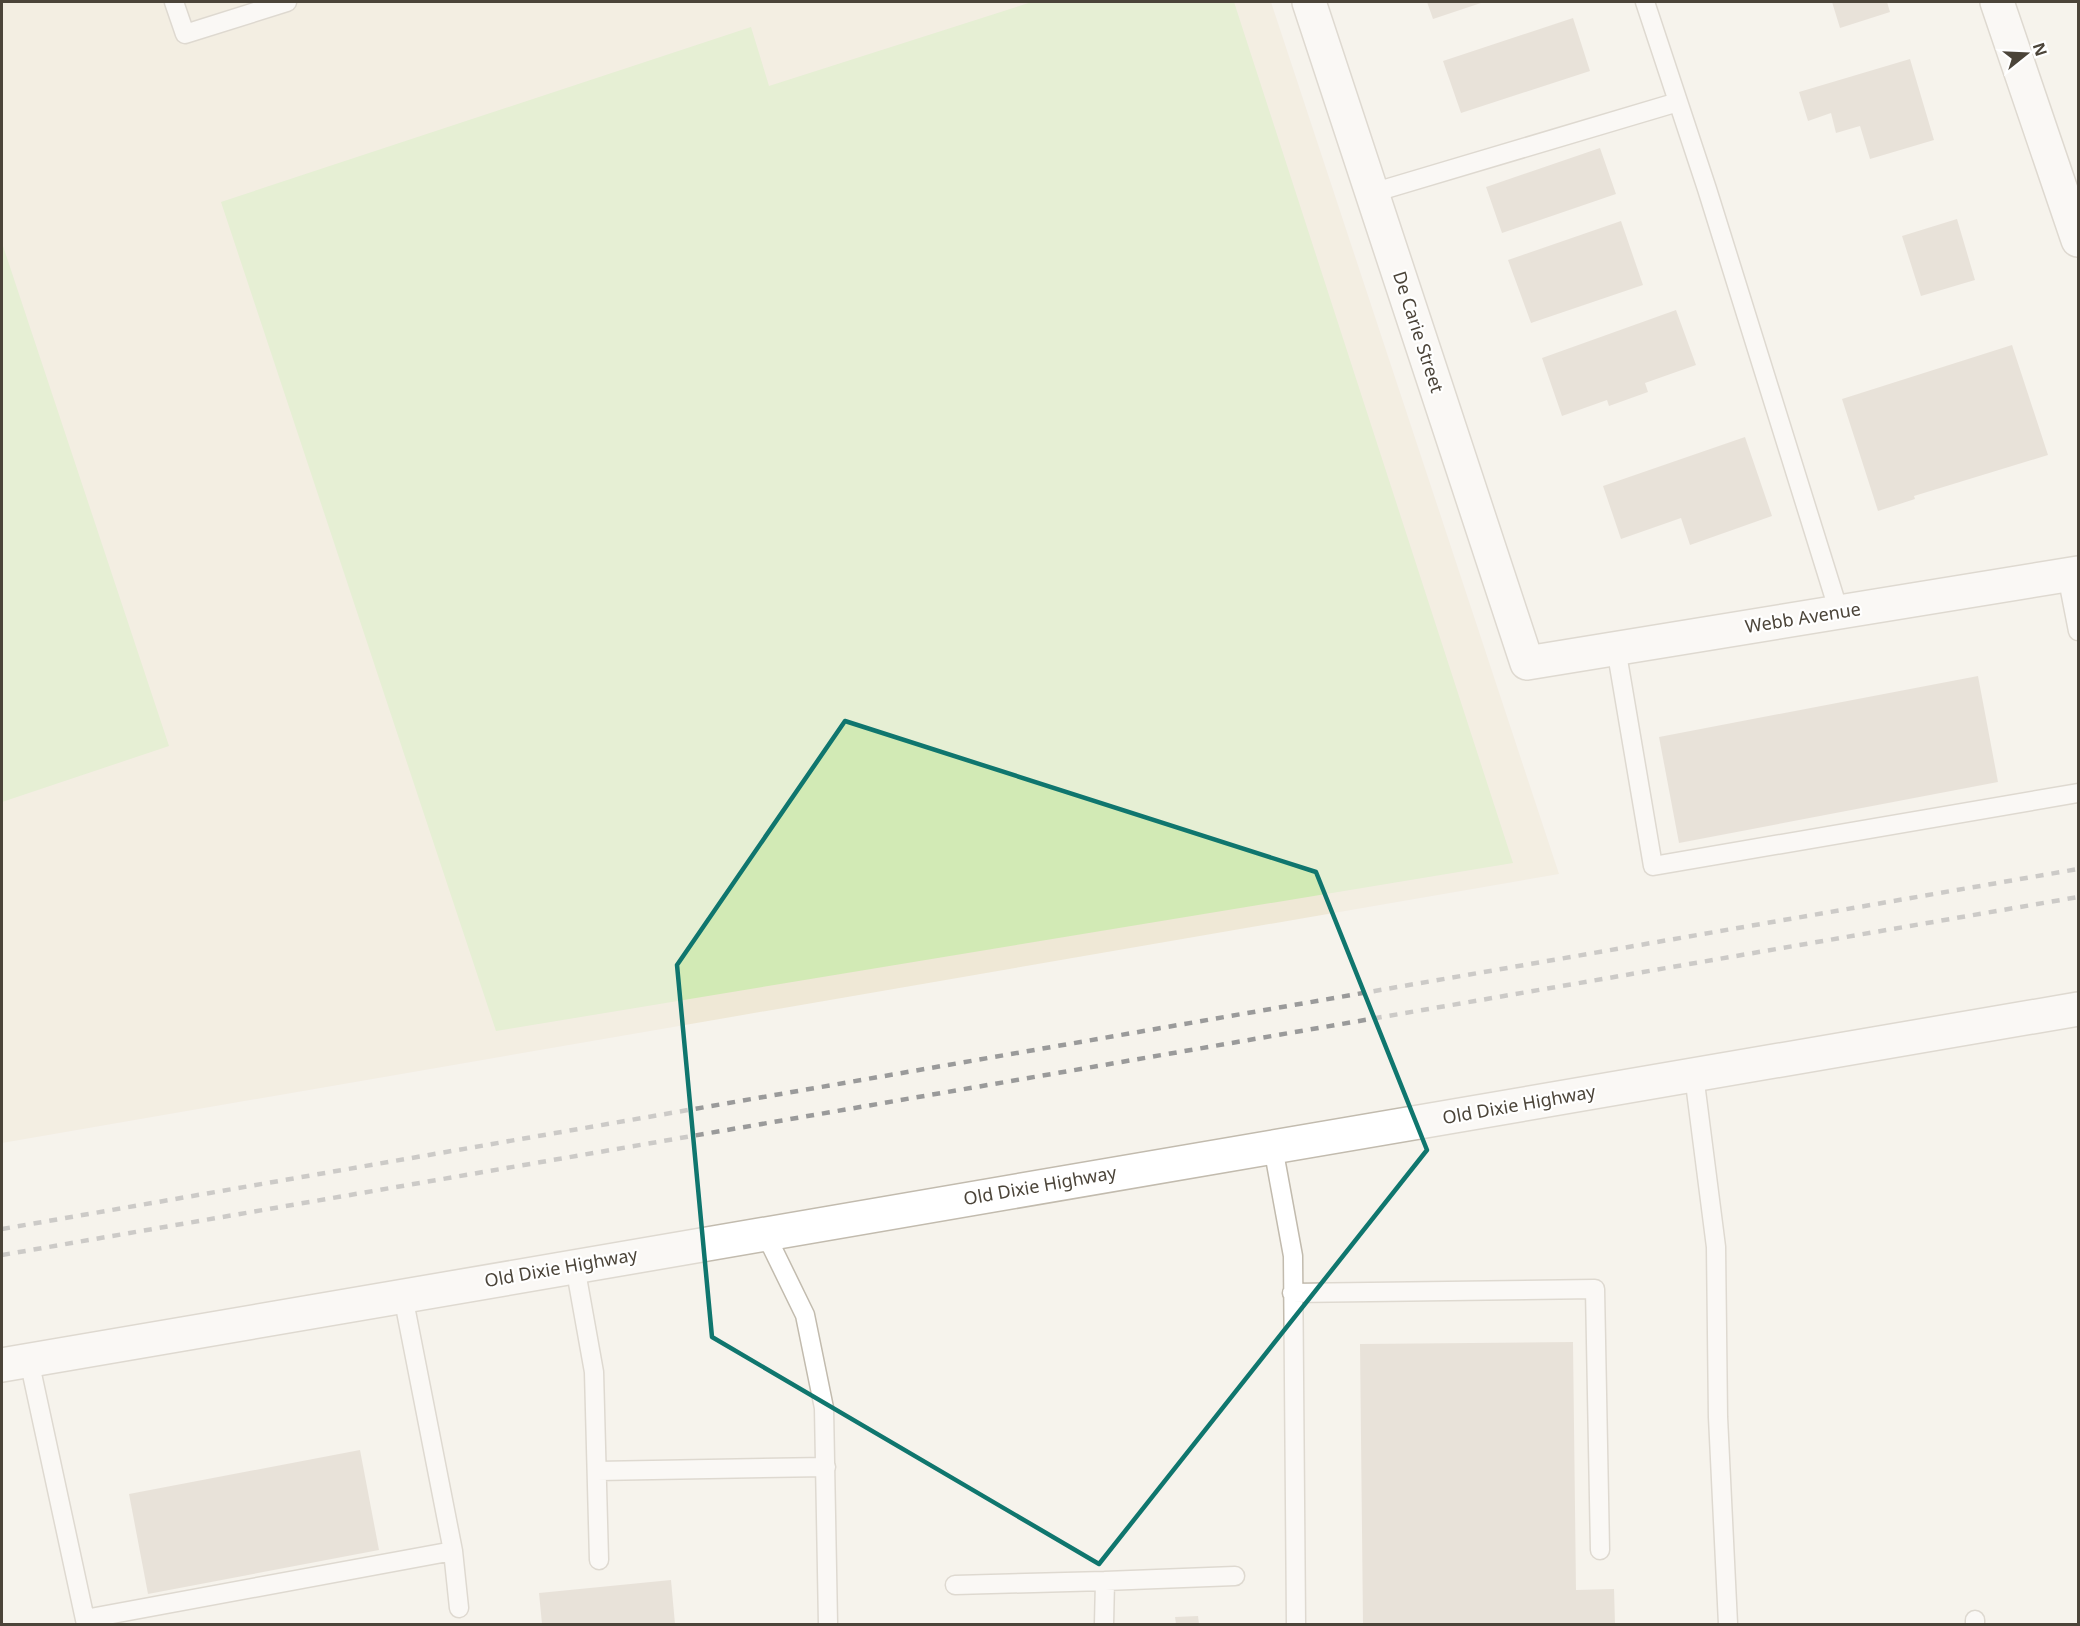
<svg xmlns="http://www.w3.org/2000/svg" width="2080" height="1626" font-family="'Noto Sans',sans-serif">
  <rect width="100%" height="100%" fill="#f6f3ec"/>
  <path fill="#efe8d6" d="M2,2H1271L1559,874L2,1143Z"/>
  <path fill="#d2eab5" d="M1032,2H1234L1513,863L496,1031L221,202L751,27L769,86Z
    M2,243L169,746L2,802Z"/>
  <path fill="#d8cfc1" d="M1427,2H1484L1433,19Z
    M1832,2H1887L1890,12L1840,28Z
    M1573,18L1590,71L1461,113L1443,61Z
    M1910,59L1934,140L1870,159L1860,126L1836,133L1831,113L1808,121L1799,92Z
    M1600,148L1616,194L1502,233L1486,187Z
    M1957,219L1975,280L1921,296L1902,236Z
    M1621,221L1643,285L1531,323L1508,260Z
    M1676,310L1696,365L1645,383L1648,392L1609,406L1607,400L1562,416L1542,358Z
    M2012,345L2048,455L1914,496L1915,499L1878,511L1842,399Z
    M1745,437L1772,516L1690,545L1681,518L1621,539L1603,486Z
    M1978,676L1998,782L1679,843L1659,737Z
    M1573,1342L1576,1590L1614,1589L1615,1624H1363L1360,1344Z
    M360,1450L379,1550L148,1594L129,1494Z
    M671,1580L675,1624H542L539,1593Z
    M1198,1616L1199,1624H1176L1175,1617Z"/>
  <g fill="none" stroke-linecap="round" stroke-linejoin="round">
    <defs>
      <path id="service" d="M174,2L185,34L287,2
        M1645,2L1707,189L1839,612
        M1372,193L1678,102
        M2067,575L2078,631
        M1616,648L1653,866L2078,793
        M1694,1075L1716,1247L1718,1417L1728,1624
        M1273,1147L1293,1256L1296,1624
        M765,1233L805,1315L824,1408L828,1624
        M575,1266L594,1372L599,1560
        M1292,1293L1595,1289L1600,1550
        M29,1360L86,1624
        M597,1471L826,1467
        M453,1551L459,1608
        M955,1585L1105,1581
        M85,1619L453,1551L403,1296
        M1975,1620V1624
        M1104,1624L1105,1581L1235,1576"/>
      <path id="minor" d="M1309,2L1527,663L2078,573
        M1997,2L2078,240"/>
      <path id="tertiary" d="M2,1365L2078,1009"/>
    </defs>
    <use href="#service" stroke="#c2bbae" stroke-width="21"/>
    <use href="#minor" stroke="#c2bbae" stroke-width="36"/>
    <use href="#tertiary" stroke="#c2bbae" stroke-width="36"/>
    <use href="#service" stroke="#fff" stroke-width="18"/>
    <use href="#minor" stroke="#fff" stroke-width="33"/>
    <use href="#tertiary" stroke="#fff" stroke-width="33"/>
    <path stroke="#9a9a9a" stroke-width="4.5" stroke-dasharray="8 8" stroke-linecap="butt" d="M2,1229L2078,869
      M2,1255L2078,897"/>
  </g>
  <path d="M0 0H2080V1626H0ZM845,721L1316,872L1427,1150L1099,1564L712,1337L677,965Z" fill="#f6f3ec" fill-opacity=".55" fill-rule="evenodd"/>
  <path fill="none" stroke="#0f766e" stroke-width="4.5" stroke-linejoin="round" d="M845,721L1316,872L1427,1150L1099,1564L712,1337L677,965Z"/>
  <g text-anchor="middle" stroke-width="4.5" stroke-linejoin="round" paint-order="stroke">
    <g font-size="18" fill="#4b4439" stroke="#fff">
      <text transform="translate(1418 332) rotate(72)" y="6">De Carie Street</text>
      <text transform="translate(1803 618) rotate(-9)" y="6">Webb Avenue</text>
      <text transform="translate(1519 1105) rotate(-10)" y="6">Old Dixie Highway</text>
      <text transform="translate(1040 1186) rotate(-10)" y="6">Old Dixie Highway</text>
      <text transform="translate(561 1268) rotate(-10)" y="6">Old Dixie Highway</text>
    </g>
  </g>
  <rect width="2080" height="1626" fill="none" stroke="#4b4439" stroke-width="6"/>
  <g transform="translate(2026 54) rotate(72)" stroke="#ffffff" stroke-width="4.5" paint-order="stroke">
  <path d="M0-4.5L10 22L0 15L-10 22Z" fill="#4b4439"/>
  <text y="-9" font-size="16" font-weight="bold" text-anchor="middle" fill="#4b4439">N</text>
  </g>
</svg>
